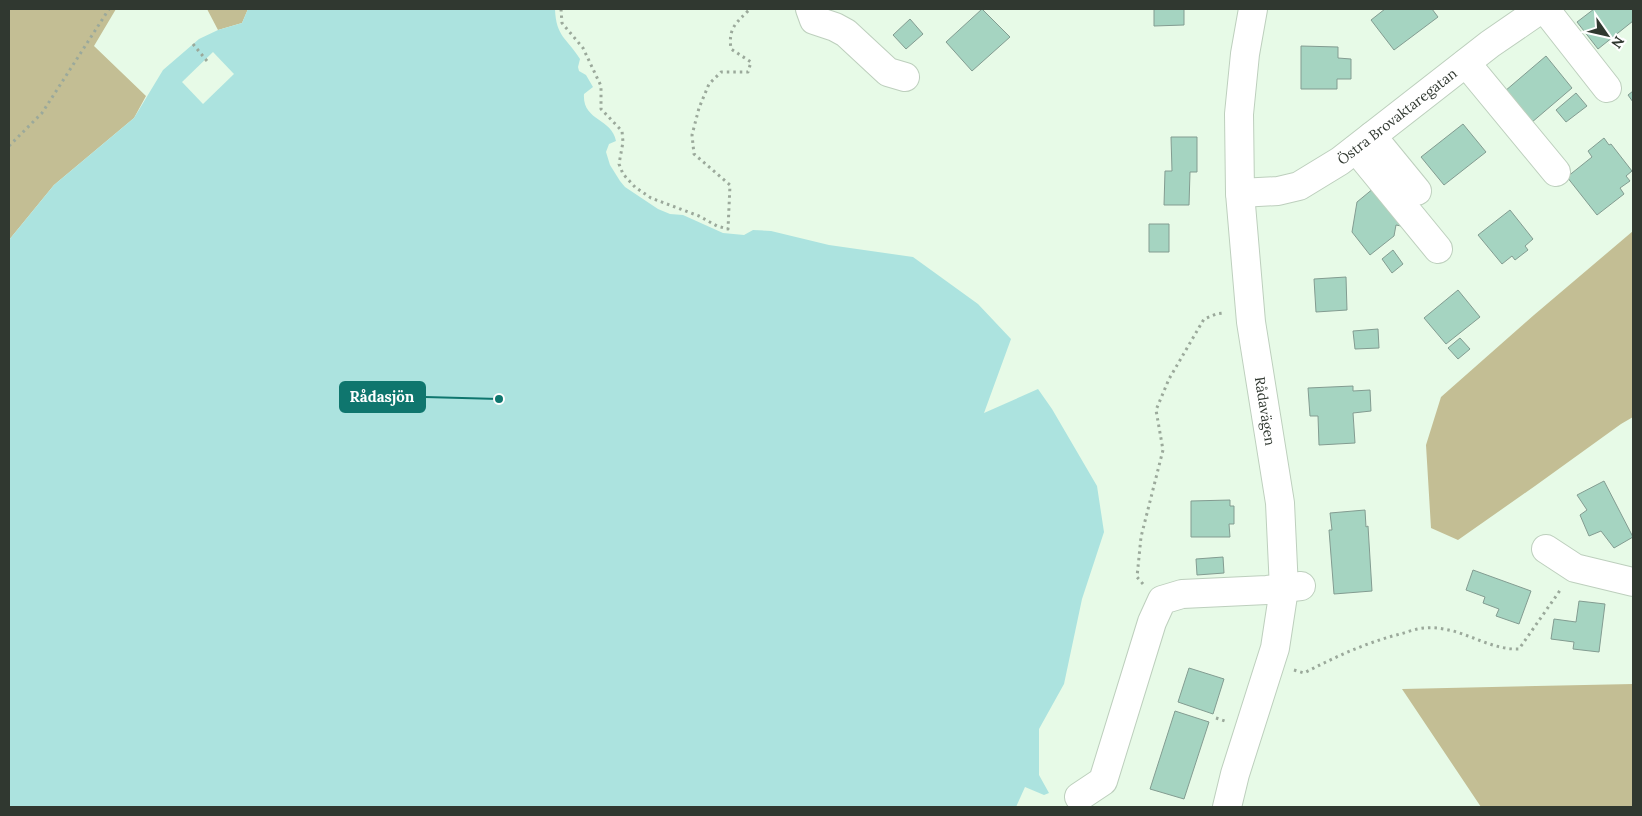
<svg xmlns="http://www.w3.org/2000/svg" width="1642" height="816" font-family="Lora,serif">
  <rect width="100%" height="100%" fill="#e7fae7"/>
  <path fill="#c3be94" d="M9,9H116L94,46L146,96L134,118L54,185L9,240Z
    M207,9H248L242,23L218,30Z
    M1633,231V417L1621,424L1535,486L1458,540L1431,528L1426,445L1441,397L1534,315Z
    M1633,684V807H1481L1402,689Z"/>
  <path fill="#ace3df" d="M248,9H555C556,37 567,38 580,59L578,67L579,71L586,75L593,87L584,94C582,121 612,118 616,141L609,144L606,152L610,165L620,181L625,187L658,209L670,214L683,215L723,233L744,235L753,230L771,231L829,245L913,257L978,304L1011,339L984,413L1038,389L1052,409L1097,486L1104,532L1082,599L1064,684L1039,729V775L1049,793L1044,795L1025,787L1016,807H9V240L54,185L134,118L163,70L199,39L218,30L242,23Z"/>
  <path fill="#e7fae7" d="M213,52L234,74L203,104L182,82Z"/>
  <path fill="#a5d4c1" stroke="#839c91" d="M982,9L1010,37L972,71L946,42Z
    M1154,9H1184V25L1154,26Z
    M1385,9H1432L1438,17L1394,50L1371,20Z
    M1594,9H1633V21L1598,49L1577,22Z
    M910,19L923,34L906,49L893,35Z
    M1301,46L1338,47V58L1351,59V79H1337V89H1301Z
    M1546,56L1572,88L1531,123L1505,91Z
    M1633,91V102L1628,95Z
    M1576,93L1587,106L1566,122L1556,110Z
    M1463,124L1486,152L1444,185L1421,157Z
    M1171,137H1197V172H1190L1189,205H1164L1165,171H1172Z
    M1604,138L1609,145L1611,144L1632,171L1626,176L1630,181L1620,188L1624,194L1597,215L1567,177L1592,157L1588,151Z
    M1380,183L1404,212L1401,226L1396,225L1394,236L1370,255L1352,232L1357,202Z
    M1510,210L1533,239L1525,246L1528,250L1515,260L1512,256L1502,264L1478,235Z
    M1149,224H1169V252H1149Z
    M1393,250L1403,264L1392,273L1382,259Z
    M1346,277L1347,310L1316,312L1314,279Z
    M1458,290L1480,317L1446,344L1424,318Z
    M1378,329L1379,348L1355,349L1353,331Z
    M1460,338L1470,349L1458,359L1448,348Z
    M1353,386V391L1370,390L1371,411L1353,413L1355,443L1319,445L1318,416H1310L1308,388Z
    M1604,481L1633,537L1614,548L1601,531L1589,536L1580,515L1587,510L1577,495Z
    M1230,500V506H1234V524H1229L1230,537H1191V501Z
    M1365,510L1366,527L1368,526L1372,591L1334,594L1329,530H1332L1330,513Z
    M1223,557L1224,573L1197,575L1196,559Z
    M1473,570L1531,591L1519,624L1496,616L1499,609L1483,603L1485,597L1466,590Z
    M1579,601L1605,604L1599,652L1573,649L1574,642L1551,639L1554,619L1576,622Z
    M1189,668L1224,679L1213,714L1178,702Z
    M1175,711L1209,722L1184,799L1150,789Z"/>
  <g fill="none" stroke-linecap="round" stroke-linejoin="round">
    <defs>
      <g id="minor">
        <path d="M810,9L814,20L835,27L846,33L888,72L905,77"/>
        <path d="M1545,9L1607,88"/>
        <path d="M1466,63L1556,172"/>
        <path d="M1372,136L1417,191"/>
        <path d="M1356,149L1438,249"/>
        <path id="s1" d="M1240,193L1278,191L1299,186L1340,161L1490,44L1541,9"/>
        <path d="M1546,549L1575,568L1633,582"/>
        <path d="M1079,797L1103,781L1152,622L1162,600L1182,594L1267,590L1301,586"/>
        <path d="M1227,807L1235,774L1275,648L1284,589L1280,503L1251,322L1240,193L1239,114L1245,54L1253,9"/>
      </g>
    </defs>
    <use href="#minor" stroke="#bdcfbd" stroke-width="30"/>
    <path stroke="#9ba99b" stroke-width="3" stroke-dasharray="2.5 4" stroke-linecap="butt" d="M561,9L562,23L583,48L601,86V109L622,131L623,142L619,164L623,174L635,187L651,198L699,216L717,226L728,229L730,185L694,154L692,135L699,108L709,84L721,72H748L751,62L731,49C728,28 736,23 750,9
      M193,44L207,61
      M9,146L42,113L109,9
      M1143,584L1137,577L1141,537L1163,450L1156,410L1169,379L1204,319L1216,314L1224,313
      M1294,670L1304,673C1335,657 1365,643 1400,634C1408,632 1417,628 1426,628C1435,627 1444,629 1453,631C1475,637 1496,650 1519,649L1561,589
      M1216,718L1225,721"/>
    <use href="#minor" stroke="#fff" stroke-width="28"/>
  </g>
  <g text-anchor="middle" stroke-width="4.5" stroke-linejoin="round" paint-order="stroke">
    <g font-size="14" fill="#303830" stroke="#fff">
      <text dy="5" stroke="none"><textPath href="#s1" startOffset="180">Östra Brovaktaregatan</textPath></text>
      <text transform="translate(1265 411) rotate(81)" y="5">Rådavägen</text>
    </g>
  </g>
  <path fill="none" stroke="#0f766e" stroke-width="2" d="M499 399L425 397"/>
  <circle fill="#0f766e" stroke="#fff" stroke-width="2" cx="499" cy="399" r="5"/>
  <rect fill="#0f766e" stroke="#0f766e" stroke-width="2" x="340" y="382" width="85" height="30" rx="5"/>
  <g font-size="15" text-anchor="middle" font-weight="bold" fill="#fff">
    <text x="382" y="402">Rådasjön</text>
  </g>
  <rect width="1642" height="816" fill="none" stroke="#303830" stroke-width="20"/>
  <g transform="translate(1607 35) rotate(124)" stroke="#ffffff" stroke-width="4" paint-order="stroke">
  <path d="M0-4L9 19L0 12L-9 19Z" fill="#303830"/>
  <text y="-8" font-size="14" font-weight="bold" text-anchor="middle" fill="#303830">N</text>
  </g>
</svg>
